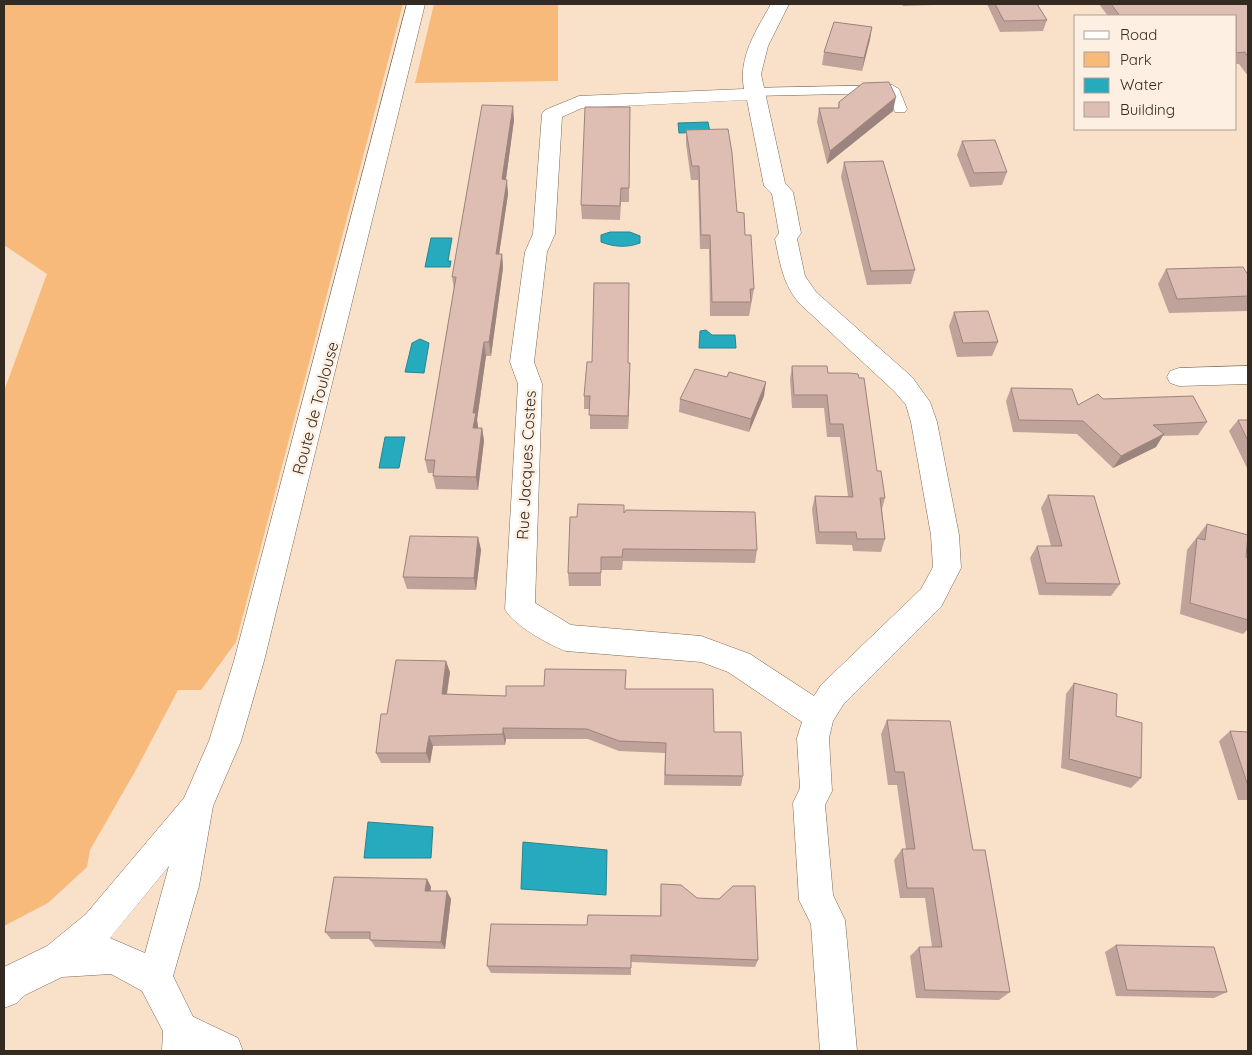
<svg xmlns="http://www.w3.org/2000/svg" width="1252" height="1055" font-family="Quicksand,sans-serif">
  <rect width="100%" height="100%" fill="#f8e0c9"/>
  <path fill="#f8ba7b" d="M4,4H403L236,642L201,690H178L137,768L90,850L87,867L48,903L4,926V391L47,274L4,245Z
    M434,4H558V81L415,83Z"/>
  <path fill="#26abbe" stroke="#2a848f" d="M708,122L710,132L679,133L678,123Z
    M610,232H630L640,236V243C627,248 614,247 601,242V235Z
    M431,238H452L448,261H451L450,267H425Z
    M706,330L712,335H735L736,348H699L700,331Z
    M420,339L429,343L424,373L405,372L412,343Z
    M385,437H405L399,468H379Z
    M368,822L433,827L431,858H364Z
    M523,842L607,850L606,895L521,889Z"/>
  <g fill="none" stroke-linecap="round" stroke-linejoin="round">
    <defs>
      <path id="service" d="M892,85L899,89L907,109L905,112H895L887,93L754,96L747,92L754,88Z"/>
      <path id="minor" d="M771,4H789L768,46L761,74L785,183L793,192L801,233L797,239L805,276L816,292L912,377L930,402L937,422L959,535L961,568L941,607L843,705L833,721L829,738L832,791L825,805L833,895L845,920L857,1051H820L811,924L799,900L793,803L800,788L797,738L802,722L728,672L701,662L566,651C549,645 513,625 505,609L518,384L510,362L525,252L533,234L542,114L545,110L579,96L744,89C738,57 756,31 771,4ZM747,100L764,186L772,194L779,233L775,239C780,263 783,285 800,304L894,391L906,405L911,422L931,535L933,567L921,589L821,685L814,696L750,654L701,636L571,625L535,603L542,384L534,362L547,252L555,234L562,117L582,108Z
        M1248,366V384L1179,386L1170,383L1167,377L1170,371L1179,368Z
        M181,1011L238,1038L243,1051H186L168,1042L163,1029L168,1016Z"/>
      <path id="secondary" d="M407,4H425L264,661L241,741L213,806L199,886L173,976L199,1029V1051H162L163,1031L142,991L111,974L62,977L25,995L17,1003L4,1008V967L47,946L86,914L184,798L209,741L234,661ZM169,866L145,953L110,938Z"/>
    </defs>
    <use href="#service" stroke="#7d6955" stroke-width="1"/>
    <use href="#minor" stroke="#7d6955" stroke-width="1"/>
    <use href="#secondary" stroke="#7d6955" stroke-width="1"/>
    <use href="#service" fill="#fff" fill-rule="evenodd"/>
    <use href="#minor" fill="#fff" fill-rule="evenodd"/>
    <use href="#secondary" fill="#fff" fill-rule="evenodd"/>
  </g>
  <path fill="#bfa39a" d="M902,4H963L903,6Z
    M987,4H1037L1047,20L1043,31L1000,32Z
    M1099,4H1248V76L1239,64H1236V16H1108Z
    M872,27L862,71L822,65L824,52Z
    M839,102L893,111L827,164L817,122L819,108H838Z
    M630,107L629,202H621L620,220L582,219L581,205Z
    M514,120L506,179L508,194L499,254H502L503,268L491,356H486L477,420L478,428H482L484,441L478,490L436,489L433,476V473H428L425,460L454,289L452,277Z
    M686,130L737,212L745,235L754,289L749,316H710L709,249H700L698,180H691L686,144Z
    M962,141L1007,172L1002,185L970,187L957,155Z
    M844,162L915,270L911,284L867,285L841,177Z
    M1166,269L1248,275V311L1169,313L1158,284Z
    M954,312L998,342L992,356L957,357L949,326Z
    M628,363L630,376L628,429H590V409H584V396Z
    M792,366L828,373L877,471L885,498L882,509L885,539L881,552L853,551L852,545L816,544L812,509L815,496H848L840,437H827L824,408H792L790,379Z
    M1011,388L1078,405L1103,399L1207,422L1198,435L1162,436L1156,447L1113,468L1077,434L1013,432L1006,401Z
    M764,396L749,432L679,412L680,399Z
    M1238,420H1248V468H1247L1229,431Z
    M1048,495L1120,584L1111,596L1039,595L1030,558L1037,546H1051L1041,508Z
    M624,513L757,550L755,563L623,561L622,570H601V586H569L568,573L577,517Z
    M1207,524L1246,557L1248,558V629L1243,634L1180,614L1187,550Z
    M478,537L481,550L476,590L407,589L403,577Z
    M450,672L447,694L506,696L626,689L714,732L743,776L741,786L664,785L665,753L619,751L588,739H506L505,745L433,746L430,763H381L376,753L387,714Z
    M1074,683L1116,716L1141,778L1131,788L1061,768L1066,694Z
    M887,720L973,850L1010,992L999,1000L916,998L910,956L919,947H932L925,898H900L894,860L902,849H906L897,785H888L881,734Z
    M1230,731L1248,732V800H1238L1219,741Z
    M427,879L431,887L430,891L451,899L445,949L375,947L370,939H331L325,932Z
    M661,884L758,960L755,967L631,962V975L491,973L487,966L587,925L660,916Z
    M1116,945L1227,992L1214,998L1116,996L1105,952Z"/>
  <path fill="#9b847d" d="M872,27L870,40L862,71L864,58Z
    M896,97L893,111L827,164L830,151Z
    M513,106L514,120L504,193L502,179Z
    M507,180L508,194L497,268L496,254Z
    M502,254L503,268L491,356L489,342Z
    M484,342L486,356L477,420L478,426L476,441L473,428V413Z
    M630,363V376L628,429V416Z
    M766,382L764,396L749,432L751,419Z
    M482,428L484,441L478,490L476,477Z
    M1164,434L1156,447L1113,468L1121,456Z
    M478,537L481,550L476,590L474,578Z
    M446,661L450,672L445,705L442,694Z
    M503,728L506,739L505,745L503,734Z
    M429,736L433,746L430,763L426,753Z
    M427,879L431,887L430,899L425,891Z
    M447,891L451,899L445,949L441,942Z"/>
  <path fill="#debdb3" stroke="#9b847d" d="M995,4H1037L1047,20L1004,21Z
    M1111,4H1248V57L1245,52L1236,53V16H1120Z
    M834,22L872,27L864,58L824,52Z
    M889,82L896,97L830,151L819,108H839V102L863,83Z
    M482,105L513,106L502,179L507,180L496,254H502L489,342H484L473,413H476L473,428H482L476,477L433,476L435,460H425L456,277H452Z
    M585,107H630L629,188H621L620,206L581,205Z
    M728,129L732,153L737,212L744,213L745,235H751L754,289H750L751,302H712L710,235H701L699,166H692L686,130Z
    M995,140L1007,172L974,173L962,141Z
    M883,161L915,270L871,271L844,162Z
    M1243,267L1248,275V296L1177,299L1166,269Z
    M594,283H629L628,363H630L628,416L589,415L590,396H584L587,362H592Z
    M988,311L998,342L963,343L954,312Z
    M792,366H827L828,373H849L858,374L859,378H864L877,471H881L885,498H880L885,539H857L856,532H819L815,496L853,497L843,424H830L827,395H794Z
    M695,369L727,377L729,372L766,382L751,419L680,399Z
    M1011,388L1072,389L1078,405L1098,394L1103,399L1193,396L1207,422L1153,425L1164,434L1121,456L1083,421L1019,420Z
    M1238,420H1248V441Z
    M1048,495L1094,496L1120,584L1046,583L1037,546H1062Z
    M578,504L624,505V513L626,510L755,512L757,550L623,549L622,557H601V573H568L570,517H577Z
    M1207,524L1248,535L1246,557L1248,558V620L1190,603L1197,538L1205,540Z
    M410,536L478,537L474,578L403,577Z
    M396,660L446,661L442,694L506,696V686H544L545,669L626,670L625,689H713L714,732H741L743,776L665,775L666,743L619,741L587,729L503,728V734L429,736L426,753H376L381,714H387Z
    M1074,683L1117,694L1116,716L1142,723L1141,778L1069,759Z
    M887,720L950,721L973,850H985L1010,992L925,990L919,947H942L933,888H907L902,849H915L904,772H895Z
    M1230,731L1248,732V786Z
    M334,877L427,879L425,891H447L441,942L370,940V932H325Z
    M661,884L681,885L697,898L719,899L733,886H755L758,960L631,955V968L487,966L491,924L587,925L588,915L661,916Z
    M1116,945L1214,947L1227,992L1127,990Z"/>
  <g text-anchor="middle" stroke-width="5" stroke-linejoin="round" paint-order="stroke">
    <g font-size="16" fill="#332a22" stroke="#fdefe1">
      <text transform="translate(315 408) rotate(-75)" y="6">Route de Toulouse</text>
      <text transform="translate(526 465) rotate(-87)" y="6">Rue Jacques Costes</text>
    </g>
  </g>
  <rect width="1252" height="1055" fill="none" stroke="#332a22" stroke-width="10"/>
  <rect x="1074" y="15" width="162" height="115" fill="#fdefe1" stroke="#aca095"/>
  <rect x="1084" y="31" width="25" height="8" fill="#ffffff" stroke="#aca095"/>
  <text x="1120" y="40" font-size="15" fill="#332a22">Road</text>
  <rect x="1084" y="52" width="25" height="15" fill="#f8ba7b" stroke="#aca095"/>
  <text x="1120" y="65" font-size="15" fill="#332a22">Park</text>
  <rect x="1084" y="78" width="25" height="15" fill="#26abbe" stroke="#aca095"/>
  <text x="1120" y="90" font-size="15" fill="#332a22">Water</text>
  <rect x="1084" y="102" width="25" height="15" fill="#debdb3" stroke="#aca095"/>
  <text x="1120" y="115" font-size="15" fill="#332a22">Building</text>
</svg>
